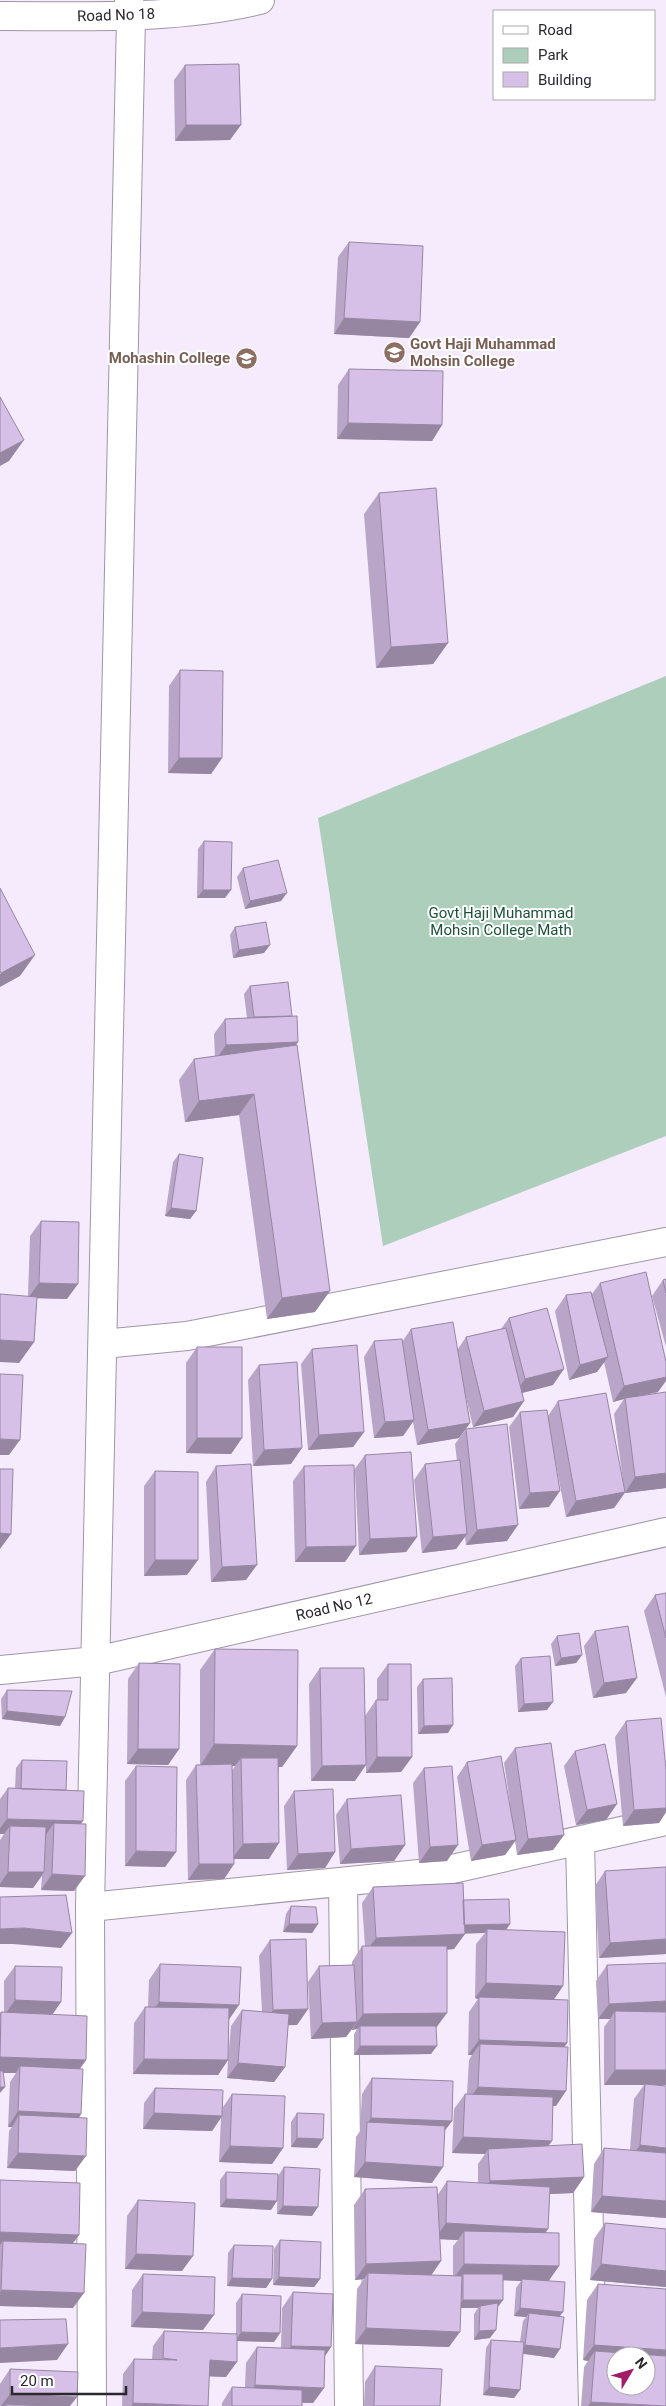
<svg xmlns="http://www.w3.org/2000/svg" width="666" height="2406" font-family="Roboto,sans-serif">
  <rect width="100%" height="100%" fill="#f5ebfc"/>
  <path fill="#aecebc" d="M666,676V1136L383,1246L318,818Z"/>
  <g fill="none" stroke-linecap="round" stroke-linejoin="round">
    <defs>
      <path id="minor" d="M0,16C85,16 177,20 260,0
        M103,1344L187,1336L666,1242
        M0,1670L96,1661L666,1532
        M580,1841L593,2406
        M343,1882L349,2406
        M90,1907L439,1872L666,1821
        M92,2406L90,1907L131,17L129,0"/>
    </defs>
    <use href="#minor" stroke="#9f96a5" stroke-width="30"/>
    <use href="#minor" stroke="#fff" stroke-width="28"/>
  </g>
  <path fill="#b9a5c8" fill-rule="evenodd" d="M185,65L230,140L175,141L174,80Z
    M349,242L420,322L409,338L334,334L338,257Z
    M349,369L442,425L432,441L337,439L338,385Z
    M379,493L448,643L433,664L376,668L364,514Z
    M180,670L222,758L211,774L168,773L169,686Z
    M204,841L225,898H197L198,849Z
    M243,868L281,901L245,909L237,877Z
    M235,927L264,953L233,958L230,935Z
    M250,986L296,1046L315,1312L267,1319L239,1115L185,1122L179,1080L194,1059L215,1056L214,1034L225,1019L247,1018L244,994Z
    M179,1154L196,1211L190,1219L165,1216L173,1162Z
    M41,1221L67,1299L37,1298L34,1342L19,1363L28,1296L30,1236Z
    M666,1279V1347L652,1296L663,1280Z
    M600,1283L658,1392L637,1397L666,1488L625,1493L614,1508L566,1517L551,1438L549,1507L519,1509L509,1427L520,1412L548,1416L558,1401L624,1488L614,1414L624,1399L613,1402L604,1362L597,1372L569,1380L555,1311L566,1295L592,1294Z
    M509,1318L553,1385L522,1393L524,1401L513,1417L473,1427L465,1393L470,1423L459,1438L417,1445L413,1422L403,1436L374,1438L364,1357L374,1341L402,1342L411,1329L458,1349L466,1337L501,1329Z
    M197,1347L242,1438L231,1454L186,1453V1363Z
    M312,1349L364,1432L353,1447L308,1450L301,1364Z
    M259,1365L291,1464L253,1466L248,1380Z
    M466,1429L507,1541L466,1545L465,1537L456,1549L422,1553L414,1480L425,1464L457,1461L455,1444Z
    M365,1455L417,1537L406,1552L359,1555L355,1473L345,1562H295L293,1481L304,1466L354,1470Z
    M216,1466L246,1580L211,1582L206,1482Z
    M155,1471L187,1575L144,1576V1486Z
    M666,1593V1697L644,1611L655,1595Z
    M595,1631L626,1693L593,1698L584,1646Z
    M557,1636L582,1655L576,1663L555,1666L551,1644Z
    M215,1649L297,1746L282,1767H279L269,1859H234V1864L224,1879L188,1880L186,1780L196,1765H200V1670ZM232,1766H235L232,1771Z
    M521,1658L547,1710L518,1712L515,1666Z
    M139,1663L179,1749L168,1765L127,1764L128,1679Z
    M388,1664L412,1757L401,1772L366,1773L365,1716L376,1700H377V1679Z
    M320,1668L355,1781H311L309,1684Z
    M423,1679L448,1733L418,1734L417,1687Z
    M7,1690L65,1717L60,1726L2,1719L1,1699Z
    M626,1721L666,1770V1812L659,1823L623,1826L615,1737Z
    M515,1748L564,1835L553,1850L517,1855L515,1841L505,1855L471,1861L457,1777L467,1762L510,1803L504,1763Z
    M575,1751L606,1820L576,1825L564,1766Z
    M22,1760L66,1790L80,1824L74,1891L41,1890L42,1876L33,1888L0,1887V1840L4,1834H0V1799L8,1788H15L16,1768Z
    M136,1766L176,1852L165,1867L125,1866V1781Z
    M424,1768L447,1861L419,1863L413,1783Z
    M294,1791L335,1852L325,1868L287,1870L284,1806Z
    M347,1799L405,1845L394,1861L340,1864L336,1815Z
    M666,1867V1954L599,1958L595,1886L605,1871Z
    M373,1887L463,1900L510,1924L506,1930L563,1986L554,1999L567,2043L564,2047L556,2106H553L548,2146L584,2177L573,2193L550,2194L548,2229L545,2233L559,2266L548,2281L560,2317L554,2358L523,2354L520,2390L514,2398L483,2395L486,2348L491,2340L520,2342L523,2321L526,2317L514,2316L516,2288L521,2281L503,2280V2300L497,2308L490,2338L474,2340V2314L478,2308H461L449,2347L355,2344L357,2289L364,2279L355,2280L354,2205L365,2189L437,2196L447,2181L478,2183V2164L485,2154L452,2153L454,2109L465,2094H467L469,2060L472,2055H468L469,2012L478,1999L475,1998L476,1944L485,1933H465L454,1949L447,1950L436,2028L431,2054L354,2055V2034L357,2029L352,2030V2029L346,2037L311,2039L308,1982L319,1966L352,1965V1962L362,1946H365L362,1903ZM440,2239L458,2240L453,2246V2276L431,2275L441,2261Z
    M291,1906L318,1924L312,1933L283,1932L286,1914Z
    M270,1940L308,2009L297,2025H288L285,2067L274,2082L227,2078L228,2060L218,2075L133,2074L134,2023L145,2007H148L149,1980L160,1964L229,2020L228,2059L231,2026L242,2010L262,2012L259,1956Z
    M607,1965L662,2085L666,2218L591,2212L594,2164L604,2148L630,2150L634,2099L644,2085H604V2027L610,2019H598L596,1981Z
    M15,1966L61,2002L52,2014L86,2060L80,2069L81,2114L79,2118L75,2171L7,2168L9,2131L12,2127H8L10,2082L16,2073H3L0,2087V2013L1,2012H4V1981Z
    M372,2078L452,2121L444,2131L432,2183L354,2177L356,2137L360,2131L362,2094Z
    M155,2088L223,2107L232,2094L283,2148L272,2164L219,2162L221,2118L212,2131L143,2129L144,2103Z
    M297,2113L317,2148L291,2147V2122Z
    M284,2167L312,2216L277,2214L278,2176Z
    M226,2172L271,2210L220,2207V2180Z
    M0,2180L79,2235L72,2244L73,2308L0,2306Z
    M138,2200L182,2271L125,2269L127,2216Z
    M605,2223L666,2229V2287L590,2280L594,2239Z
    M280,2240L320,2279L314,2287L273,2285L274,2249Z
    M234,2245L272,2279L266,2288L227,2286L228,2253Z
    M143,2274L203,2330L131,2327L132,2290Z
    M598,2284L666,2406H581L584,2367L588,2361L583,2360L587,2300Z
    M293,2292L331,2347L325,2356L324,2388L313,2403H302V2406H222V2403L232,2387L245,2388L246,2363L257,2347L281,2348L282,2308Z
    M242,2294L280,2333L274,2342L237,2341L226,2377L209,2376L208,2406H122L123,2374L134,2359H152L153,2346L164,2331L236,2334V2303Z
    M375,2366L440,2406H364L365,2382Z
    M10,2369L70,2406H0V2384Z"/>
  <path fill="#9686a2" d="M186,125H241L230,140L175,141Z
    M344,318L420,322L409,338L334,334Z
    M348,423L442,425L432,441L337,439Z
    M24,440L9,461L0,466V453Z
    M448,643L433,664L376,668L391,647Z
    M179,758H222L211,774L168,773Z
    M203,890H231L225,898H197Z
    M287,893L281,901L245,909L250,901Z
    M270,945L264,953L233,958L239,950Z
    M35,955L20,976L0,987V974L1,973Z
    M298,1042L288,1058L215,1061L226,1045Z
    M254,1094L239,1115L185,1122L199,1101Z
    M171,1208L196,1211L190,1219L165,1216Z
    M39,1283L78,1284L67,1299L28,1298Z
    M330,1291L315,1312L267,1319L282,1298Z
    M0,1340L34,1342L19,1363L0,1362Z
    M608,1357L597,1372L569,1380L580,1365Z
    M564,1369L553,1385L514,1395L525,1379Z
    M666,1377V1381L658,1392L625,1399V1398L624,1399L613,1402L624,1386Z
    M524,1401L513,1417L473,1427L484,1411Z
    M414,1420L403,1436L374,1438L385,1422Z
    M470,1423L459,1438L417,1445L428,1430Z
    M364,1432L353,1447L308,1450L319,1435Z
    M197,1438H242L231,1454L186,1453Z
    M0,1439L20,1440L9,1455H0Z
    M302,1448L291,1464L253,1466L264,1450Z
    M666,1473V1488L625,1493L635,1477Z
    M560,1491L549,1507L519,1509L530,1493Z
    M625,1492L614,1508L566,1517L576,1501Z
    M518,1525L507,1541L466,1545L477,1530Z
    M0,1533L11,1534L0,1549Z
    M467,1534L456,1549L422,1553L433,1537Z
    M417,1537L406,1552L359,1555L370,1539Z
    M356,1546L345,1562H295L306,1547Z
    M155,1560H198L187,1575L144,1576Z
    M257,1565L246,1580L211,1582L222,1567Z
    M582,1655L576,1663L555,1666L561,1658Z
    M637,1678L626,1693L593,1698L604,1683Z
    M553,1702L547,1710L518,1712L524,1704Z
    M7,1711L65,1717L60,1726L2,1719Z
    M453,1725L448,1733L418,1734L424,1726Z
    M214,1744L297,1746L282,1767L241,1766V1758L235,1766H200Z
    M138,1749H179L168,1765L127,1764Z
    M377,1757H412L401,1772L366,1773Z
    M366,1765L355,1781H311L322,1766Z
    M617,1804L606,1820L576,1825L587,1810Z
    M666,1808V1812L659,1823L623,1826L634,1810Z
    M7,1819L83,1821L72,1837L54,1823L45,1836L10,1826L4,1834H0V1828Z
    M564,1835L553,1850L517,1855L528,1839Z
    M516,1840L505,1855L471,1861L482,1845Z
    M279,1843L269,1859H232L243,1844Z
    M405,1845L394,1861L340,1864L351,1849Z
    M458,1845L447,1861L419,1863L430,1847Z
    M136,1851L176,1852L165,1867L125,1866Z
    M335,1852L325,1868L287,1870L298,1854Z
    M199,1864H234L224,1879L188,1880Z
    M8,1872H44L33,1888L0,1887V1884Z
    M52,1874L85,1876L74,1891L41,1890Z
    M289,1924H318L312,1933L283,1932Z
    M510,1924L504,1932L487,1929L485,1933L455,1934L461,1925Z
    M24,1928L72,1933L61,1948L13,1944H0V1929Z
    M465,1934L454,1949L365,1953L376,1938Z
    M666,1939V1954L599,1958L610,1943Z
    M486,1983L563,1986L552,2002L479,1997L478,1999L475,1998Z
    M15,2000L61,2002L50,2018L4,2016Z
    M666,2001V2016L615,2011L610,2019H598L609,2004Z
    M159,2002L239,2005L228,2021L148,2018Z
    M308,2009L297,2025L262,2026L273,2010Z
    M447,2013L436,2028L360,2026L357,2029L352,2030L363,2014Z
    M357,2022L346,2037L311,2039L322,2023Z
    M479,2040L567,2043L556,2059L480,2044L472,2055H468Z
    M360,2046H437L431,2054L354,2055Z
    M0,2057L86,2060L75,2075L20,2066L16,2073H0Z
    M144,2059L228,2060L218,2075L133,2074Z
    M238,2063L285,2067L274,2082L227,2078Z
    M615,2070H666V2085H645V2084L644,2085H604Z
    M0,2087H5L0,2093Z
    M478,2087L566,2091L556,2106L467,2102Z
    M18,2111L81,2114L71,2129L19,2115L12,2127H8Z
    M154,2113L222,2116L212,2131L143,2129Z
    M371,2118L452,2121L441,2136L367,2124Z
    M463,2137L552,2141L541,2156L488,2149L485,2154L452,2153Z
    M297,2138L323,2139L317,2148L291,2147Z
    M640,2145L666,2148V2164L629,2161Z
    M230,2146L283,2148L272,2164L219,2162Z
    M18,2153L86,2156L75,2171L7,2168Z
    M365,2162L443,2167L432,2183L354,2177Z
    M584,2177L573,2193L479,2197L490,2181Z
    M602,2196L666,2201V2218L591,2212Z
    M226,2199L277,2201L271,2210L220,2207Z
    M283,2206L318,2207L312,2216L277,2214Z
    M446,2223L548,2229L537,2244L464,2231L458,2240L435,2239Z
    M0,2232L79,2235L68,2250L3,2241L0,2245Z
    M136,2254L193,2256L182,2271L125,2269Z
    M441,2261L430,2277L368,2273L364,2279L355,2280L366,2264Z
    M464,2264L559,2266L548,2282L522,2279L521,2281L463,2279V2274L460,2279H453Z
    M601,2264L666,2271V2287L590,2280Z
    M279,2277L320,2279L314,2287L273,2285Z
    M232,2278L272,2279L266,2288L227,2286Z
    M1,2290L84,2293L73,2308L0,2306V2292Z
    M463,2300H503L497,2308L480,2306L478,2308H457Z
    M520,2308L563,2312L557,2320L529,2313L526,2317L514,2316Z
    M142,2312L214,2315L203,2330L131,2327Z
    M366,2328L460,2332L449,2347L355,2344Z
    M496,2330L490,2338L474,2340L479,2331Z
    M241,2332L280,2333L274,2342L236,2341Z
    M68,2344L57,2360L0,2363V2348Z
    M525,2345L560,2349L554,2358L519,2353Z
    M594,2345L666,2350V2366L595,2351L588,2361L583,2360Z
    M291,2346L331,2347L320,2363L280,2361Z
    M210,2360L237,2362L226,2377L199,2376Z
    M255,2385L324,2388L313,2403L245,2400Z
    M489,2387L520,2390L514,2398L483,2395Z
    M10,2394L77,2397L70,2406H6V2404L5,2406H1Z
    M591,2402L659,2406H588Z
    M133,2403L194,2406H131Z"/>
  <path fill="#d7c0e8" stroke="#9686a2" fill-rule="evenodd" d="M239,64L241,125H186L185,65Z
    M349,242L423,246L420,322L344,318Z
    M349,369L443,371L442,425L348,423Z
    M0,397L24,440L0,453Z
    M436,488L448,643L391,647L379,493Z
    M180,670L223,671L222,758H179Z
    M204,841L232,842L231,890H203Z
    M278,860L287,893L250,901L243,868Z
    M0,888L35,955L1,973L0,971Z
    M266,922L270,945L239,950L235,927Z
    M288,982L292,1016L254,1017L250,986Z
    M297,1016L298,1042L226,1045L225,1019Z
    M297,1045L330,1291L282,1298L254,1094L199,1101L194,1059Z
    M179,1154L203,1158L196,1211L171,1208Z
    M41,1221L79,1222L78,1284L39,1283Z
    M646,1272L666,1362V1377L624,1386L600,1283Z
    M666,1279V1293L663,1280Z
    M591,1292L608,1357L580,1365L566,1295Z
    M0,1294L37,1297L34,1342L0,1340Z
    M547,1308L564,1369L525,1379L509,1318Z
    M453,1322L470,1423L428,1430L411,1329Z
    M506,1328L524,1401L484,1411L466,1337Z
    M402,1339L414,1420L385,1422L374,1341Z
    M357,1345L364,1432L319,1435L312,1349Z
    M197,1347H242V1438H197Z
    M297,1362L302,1448L264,1450L259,1365Z
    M0,1374L23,1375L20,1440L0,1439Z
    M666,1392V1473L635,1477L625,1398Z
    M606,1393L625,1492L576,1501L558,1401Z
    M547,1410L560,1491L530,1493L520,1412Z
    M507,1424L518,1525L477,1530L466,1429Z
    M411,1452L417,1537L370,1539L365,1455Z
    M460,1460L467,1534L433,1537L425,1464Z
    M251,1464L257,1565L222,1567L216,1466Z
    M354,1465L356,1546L306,1547L304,1466Z
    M0,1469H13L11,1534L0,1533Z
    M155,1471L198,1472V1560H155Z
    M666,1593V1638L655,1595Z
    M628,1626L637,1678L604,1683L595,1631Z
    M579,1633L582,1655L561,1658L557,1636Z
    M215,1649L298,1650L297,1746L214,1744Z
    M550,1656L553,1702L524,1704L521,1658Z
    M139,1663L180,1664L179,1749H138Z
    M388,1664H411L412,1757H377L376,1700H388Z
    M320,1668H364L366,1765L322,1766Z
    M452,1678L453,1725L424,1726L423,1679Z
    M7,1690L72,1691L65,1717L7,1711Z
    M661,1718L666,1770V1808L634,1810L626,1721Z
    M551,1743L564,1835L528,1839L515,1748Z
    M605,1744L617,1804L587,1810L575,1751Z
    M501,1756L516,1840L482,1845L467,1762Z
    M241,1758H278L279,1843L243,1844Z
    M22,1760L67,1761L66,1790L21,1789Z
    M232,1764L234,1864H199L196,1765Z
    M136,1766L177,1767L176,1852L136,1851Z
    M452,1766L458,1845L430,1847L424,1768Z
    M8,1788L84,1791L83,1821L7,1819Z
    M333,1789L335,1852L298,1854L294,1791Z
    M401,1795L405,1845L351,1849L347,1799Z
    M54,1823L86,1824L85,1876L52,1874Z
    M10,1826L46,1827L44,1872H8Z
    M666,1867V1939L610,1943L605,1871Z
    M463,1883L465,1934L376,1938L373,1887Z
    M66,1895L72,1933L24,1928L0,1929V1897Z
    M509,1899L510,1924L464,1925L463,1900Z
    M291,1906L316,1907L318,1924H289Z
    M487,1929L565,1932L563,1986L486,1983Z
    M306,1939L308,2009L273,2010L270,1940Z
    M362,1946H447V2013L363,2014Z
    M666,1963V2001L609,2004L607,1965Z
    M160,1964L241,1967L239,2005L159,2002Z
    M354,1965L357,2022L322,2023L319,1966Z
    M15,1966L62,1967L61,2002L15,2000Z
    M479,1997L568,2000L567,2043L479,2040Z
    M145,2007L229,2008L228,2060L144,2059Z
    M242,2010L289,2014L285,2067L238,2063Z
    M615,2011L666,2012V2070H615Z
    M1,2012L87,2016L86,2060L0,2057Z
    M360,2026H436L437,2046H360Z
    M480,2044L568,2047L566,2091L478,2087Z
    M20,2066L83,2069L81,2114L18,2111Z
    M0,2071H3L5,2087H0Z
    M372,2078L453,2081L452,2121L371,2118Z
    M645,2084L666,2086V2148L640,2145Z
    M155,2088L223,2090L222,2116L154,2113Z
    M232,2094L285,2096L283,2148L230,2146Z
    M465,2094L553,2097L552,2141L463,2137Z
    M297,2113L324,2114L323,2139L297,2138Z
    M19,2115L87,2118L86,2156L18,2153Z
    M367,2122L445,2126L443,2167L365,2162Z
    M582,2144L584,2177L490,2181L488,2149Z
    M604,2148L666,2153V2201L602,2196Z
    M284,2167L320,2169L318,2207L283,2206Z
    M226,2172L278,2174L277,2201L226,2199Z
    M0,2180L80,2183L79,2235L0,2232Z
    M447,2181L550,2187L548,2229L446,2223Z
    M437,2187L441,2261L366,2264L365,2189Z
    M138,2200L195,2203L193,2256L136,2254Z
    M605,2223L666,2229V2271L601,2264Z
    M464,2231L559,2233V2266L464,2264Z
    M280,2240L321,2242L320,2279L279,2277Z
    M3,2241L86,2244L84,2293L1,2290Z
    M234,2245L273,2246L272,2279L232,2278Z
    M368,2273L462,2276L460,2332L366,2328Z
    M143,2274L215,2277L214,2315L142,2312Z
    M463,2274H503V2300H463Z
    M522,2279L565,2282L563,2312L520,2308Z
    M598,2284L666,2289V2350L594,2345Z
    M293,2292L333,2294L331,2347L291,2346Z
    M242,2294L281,2296L280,2333L241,2332Z
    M498,2303L496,2330L479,2331L480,2306Z
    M529,2313L564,2317L560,2349L525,2345Z
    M66,2319L68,2344L0,2348V2320Z
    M164,2331L237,2334V2362L210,2360L208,2406L133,2403L134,2359L177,2360L163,2358Z
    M491,2340L524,2342L520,2390L489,2387Z
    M257,2347L325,2350L324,2388L255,2385Z
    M595,2351L666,2356V2406L591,2402ZM616,2356H646V2386H616Z
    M375,2366L442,2369L440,2406H374Z
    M10,2369L78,2372L77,2397L10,2394Z
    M232,2387L302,2390V2406H232Z
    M6,2404L50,2406H6Z"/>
  <defs>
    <symbol id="university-disc" viewBox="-11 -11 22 22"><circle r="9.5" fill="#8d6e63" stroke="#fff"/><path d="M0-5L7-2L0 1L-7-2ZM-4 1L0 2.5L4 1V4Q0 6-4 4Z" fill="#fff"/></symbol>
  </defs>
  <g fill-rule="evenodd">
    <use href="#university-disc" x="382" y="340" width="25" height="25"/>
    <use href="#university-disc" x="234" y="346" width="25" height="25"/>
  </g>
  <g text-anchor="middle" stroke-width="4" stroke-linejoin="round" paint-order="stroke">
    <g font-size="15" fill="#2a272d" stroke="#fff">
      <text transform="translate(116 15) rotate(-2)" y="5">Road No 18</text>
      <text transform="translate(334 1607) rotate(-13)" y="5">Road No 12</text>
    </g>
    <g font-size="15" font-weight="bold" fill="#785e54" stroke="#fff" text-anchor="start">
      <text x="410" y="349">Govt Haji Muhammad<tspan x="410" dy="17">Mohsin College</tspan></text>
      <text x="230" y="363" text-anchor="end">Mohashin College</text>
    </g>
    <g font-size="15" fill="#1a5239" stroke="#fff">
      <text x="501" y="918">Govt Haji Muhammad<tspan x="501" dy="17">Mohsin College Math</tspan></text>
    </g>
  </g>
  <rect x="493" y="10" width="162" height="90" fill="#ffffff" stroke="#aaa9ab"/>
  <rect x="503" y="26" width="25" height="8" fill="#ffffff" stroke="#aaa9ab"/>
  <text x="538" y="35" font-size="15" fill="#2a272d">Road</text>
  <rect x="503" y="48" width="25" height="15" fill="#aecebc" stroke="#aaa9ab"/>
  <text x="538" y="60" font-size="15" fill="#2a272d">Park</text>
  <rect x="503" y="72" width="25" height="15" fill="#d7c0e8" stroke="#aaa9ab"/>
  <text x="538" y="85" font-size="15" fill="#2a272d">Building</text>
  <g transform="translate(631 2371) rotate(52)"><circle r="24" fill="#ffffff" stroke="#aaa9ab"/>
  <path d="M0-4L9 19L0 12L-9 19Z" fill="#a11b69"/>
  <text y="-8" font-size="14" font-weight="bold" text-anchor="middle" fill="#2a272d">N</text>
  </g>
  <path d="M12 2386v8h114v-8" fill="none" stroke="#2a272d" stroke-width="2.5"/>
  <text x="20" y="2386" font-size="15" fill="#2a272d" stroke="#ffffff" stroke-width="4" paint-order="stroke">20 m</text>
</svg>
